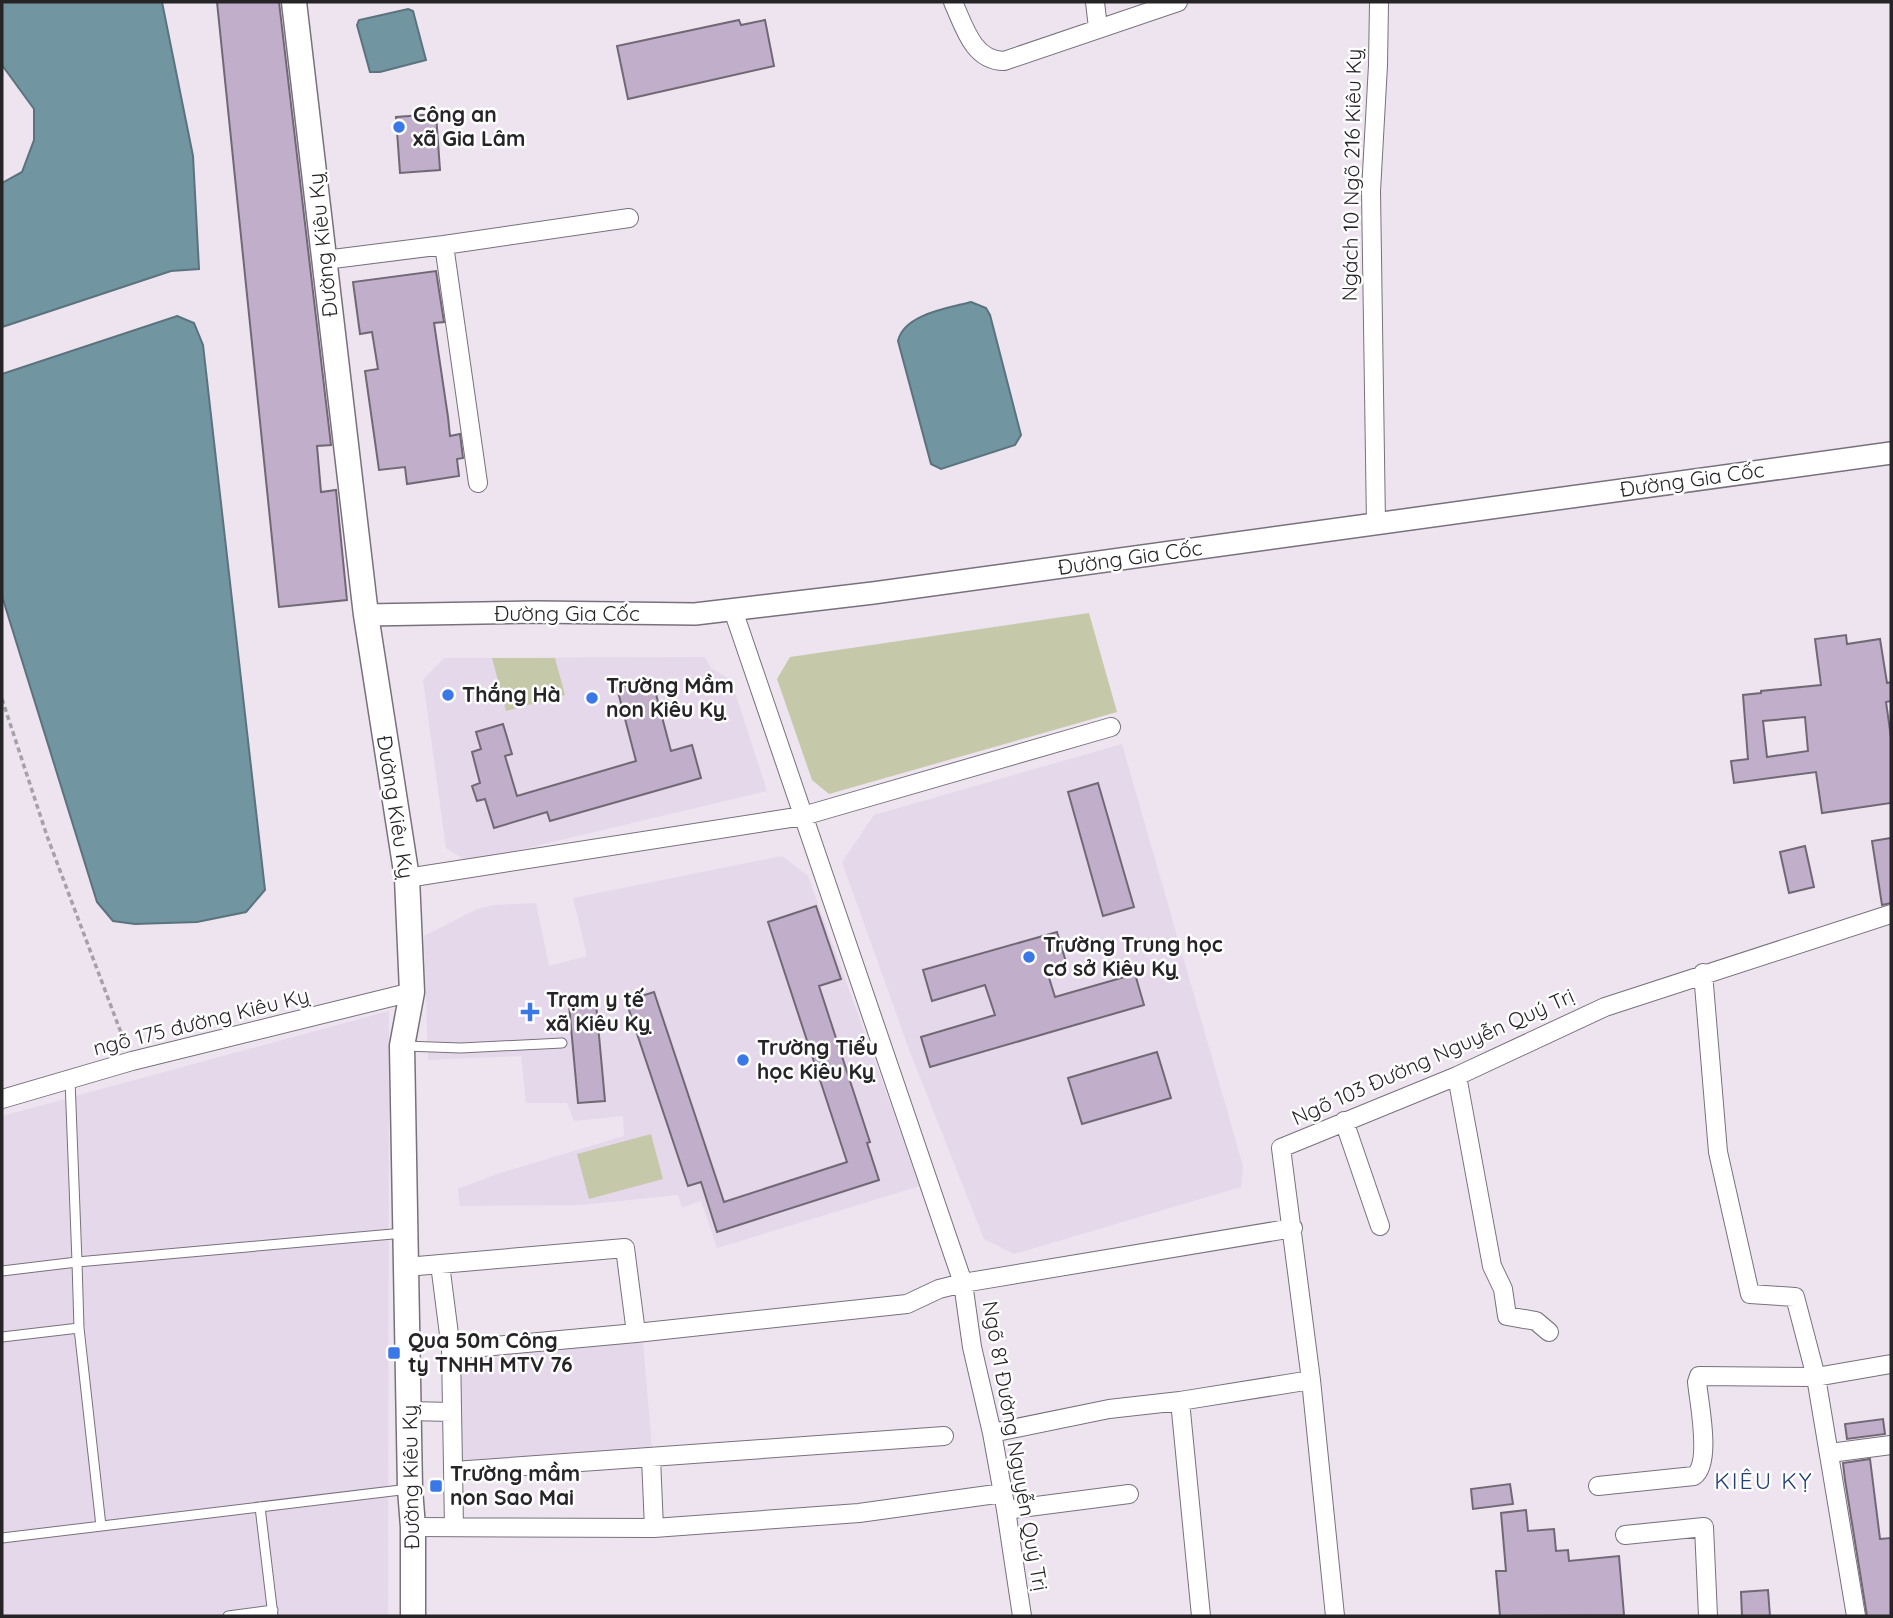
<svg xmlns="http://www.w3.org/2000/svg" width="1893" height="1618" font-family="Quicksand,sans-serif">
  <rect width="100%" height="100%" fill="#ede4f0"/>
  <path fill="#e5d8ea" d="M705,657L711,668L731,680L767,791L468,862L446,848L423,680L444,658Z
    M1122,744L1243,1166L1241,1187L1014,1254L984,1239L910,1052L842,862L874,815Z
    M782,856L808,876L920,1186L717,1248L701,1201L682,1208L678,1195L582,1205L460,1206L458,1189L497,1174L624,1136L623,1116L574,1121L567,1103H526L521,1056L428,1060L424,936L477,909L494,905L536,903L549,966L587,956L573,898Z
    M389,1011L388,1616H2V1116Z
    M643,1342L652,1448L460,1462L458,1356Z"/>
  <path fill="#c6c9a9" d="M1089,613L1117,712L829,794L812,780L777,679L790,657Z
    M492,658H555L565,695L506,711Z
    M651,1134L663,1179L589,1199L577,1154Z"/>
  <path fill="#7195a1" stroke="#5b737d" stroke-width="2" d="M2,2H162L193,156L199,269L171,271L2,327V183L22,172L34,140V109L2,65Z
    M408,9L413,11L426,60L380,72H370L357,25L359,20Z
    M971,302L986,308L990,315L1021,435L1015,445L941,469L931,464L898,341C904,314 949,308 971,302Z
    M177,316L194,323L203,345L265,890L246,912L197,922L135,924L113,921L97,902L2,596V374Z"/>
  <path fill="#c1aeca" stroke="#706974" stroke-width="2" fill-rule="evenodd" d="M217,2H279L331,445L317,446L321,492L336,490L347,600L279,607Z
    M739,20L741,25L765,20L774,66L628,99L617,46Z
    M436,114L440,170L400,173L396,117Z
    M436,271L444,322L434,323L448,417L450,436L460,434L463,458L457,459L459,476L407,484L405,467L379,470L365,371L378,369L372,332L360,334L353,282Z
    M1846,635L1847,644L1880,639L1887,683L1891,682V701L1886,702L1891,737V803L1822,813L1816,772L1734,783L1731,761L1748,759L1743,695L1761,693V691L1821,685L1815,639ZM1805,717L1808,751L1767,757L1763,721Z
    M652,679L671,751L692,745L701,778L550,821L547,812L494,828L485,799L477,801L472,786L480,783L472,752L481,749L476,732L503,724L512,754L505,756L517,796L636,761L617,688Z
    M1098,783L1134,907L1103,916L1068,792Z
    M1891,838V903L1882,905L1872,841Z
    M1805,846L1814,887L1789,893L1780,852Z
    M816,906L841,979L819,986L870,1142L867,1143L879,1180L717,1232L701,1182L688,1186L626,1001L654,992L724,1202L847,1162L768,922Z
    M1057,932L1066,962L1046,968L1055,997L1135,974L1144,1005L930,1067L921,1037L995,1015L985,985L932,1001L923,970Z
    M596,1003L605,1101L578,1103L569,1005Z
    M1157,1052L1171,1098L1082,1124L1068,1078Z
    M1883,1419L1885,1434L1847,1439L1845,1424Z
    M1870,1459L1880,1539L1891,1538V1616H1867L1845,1480L1843,1463Z
    M1510,1484L1513,1504L1473,1509L1471,1489Z
    M1526,1510L1528,1531L1554,1529L1556,1551L1568,1550L1569,1561L1619,1556L1624,1615L1500,1616L1496,1571H1506L1501,1513Z
    M1768,1590L1770,1616H1742L1741,1592Z"/>
  <g fill="none" stroke-linecap="round" stroke-linejoin="round">
    <defs>
      <path id="service" d="M404,1046L461,1048L562,1043
        M2,1271L77,1262L70,1080
        M2,1337L79,1328
        M260,1507L273,1616
        M101,1526L79,1328L77,1262L404,1233
        M2,1538L409,1489
        M228,1616L273,1610"/>
      <path id="minor" d="M953,2C964,26 973,61 1004,61L1178,2
        M1095,2L1098,28
        M444,245L629,218
        M325,260L444,245L478,483
        M1376,524L1371,191L1378,65L1379,2
        M407,878L803,816L1111,727
        M1703,973L1718,1152L1750,1294L1795,1297L1816,1377L1856,1616
        M1457,1076L1492,1266L1503,1289L1507,1316L1536,1321L1549,1332
        M2,1099L132,1061L412,992
        M1344,1121L1380,1226
        M440,1264L451,1350
        M406,1267L625,1248L636,1333
        M1180,1401L1311,1380
        M409,1411L452,1412
        M992,1433L1109,1409L1180,1401L1201,1616
        M1830,1453L1891,1445
        M651,1458L654,1528
        M454,1471L944,1436
        M1598,1486L1694,1476C1712,1463 1699,1403 1697,1382L1699,1376L1816,1377L1891,1364
        M1006,1510L1129,1494
        M413,1527L654,1528L859,1513L1003,1493
        M454,1527L451,1350L636,1333L907,1304L939,1289L963,1283L733,610
        M1625,1535L1704,1527L1708,1616
        M1022,1616L1006,1510L992,1433L972,1347L963,1283L1293,1228
        M1335,1616L1311,1380L1281,1148L1457,1076L1605,1007L1891,914"/>
      <path id="tertiary" d="M366,615L536,612L695,614L873,593L1891,453"/>
      <path id="secondary" d="M294,2L366,615L407,878L412,992L402,1046L410,1489L413,1527V1616"/>
    </defs>
    <use href="#service" stroke="#78717c" stroke-width="11"/>
    <use href="#minor" stroke="#78717c" stroke-width="20"/>
    <use href="#tertiary" stroke="#78717c" stroke-width="24"/>
    <use href="#secondary" stroke="#78717c" stroke-width="27"/>
    <path stroke="#a7a0a9" stroke-width="3.5" stroke-dasharray="5 3.5" stroke-linecap="butt" d="M2,699L47,836L126,1046"/>
    <use href="#service" stroke="#fff" stroke-width="9"/>
    <use href="#minor" stroke="#fff" stroke-width="18"/>
    <use href="#tertiary" stroke="#fff" stroke-width="21"/>
    <use href="#secondary" stroke="#fff" stroke-width="24"/>
  </g>
  <g fill="#3a78e7" stroke="#fff" stroke-width="2.5">
    <circle cx="399" cy="127" r="7"/>
    <circle cx="448" cy="695" r="7"/>
    <circle cx="592" cy="698" r="7"/>
    <circle cx="1029" cy="957" r="7"/>
    <path d="M526.5 1001.5h7v7h7v7h-7v7h-7v-7h-7v-7h7z"/>
    <circle cx="743" cy="1060" r="7"/>
    <rect x="387" y="1346" width="14" height="14" rx="3.5"/>
    <rect x="429" y="1479" width="14" height="14" rx="3.5"/>
  </g>
  <g text-anchor="middle" stroke-width="5" stroke-linejoin="round" paint-order="stroke">
    <g font-size="21" font-weight="bold" fill="#272428" stroke="#fff" text-anchor="start">
      <text x="413" y="122">Công an<tspan x="413" dy="24">xã Gia Lâm</tspan></text>
      <text x="606" y="693">Trường Mầm<tspan x="606" dy="24">non Kiêu Kỵ</tspan></text>
      <text x="462" y="702">Thắng Hà</text>
      <text x="1043" y="952">Trường Trung học<tspan x="1043" dy="24">cơ sở Kiêu Kỵ</tspan></text>
      <text x="546" y="1007">Trạm y tế<tspan x="546" dy="24">xã Kiêu Kỵ</tspan></text>
      <text x="757" y="1055">Trường Tiểu<tspan x="757" dy="24">học Kiêu Kỵ</tspan></text>
      <text x="408" y="1348">Qua 50m Công<tspan x="408" dy="24">ty TNHH MTV 76</tspan></text>
      <text x="450" y="1481">Trường mầm<tspan x="450" dy="24">non Sao Mai</tspan></text>
    </g>
    <g font-size="21" fill="#272428" stroke="#fff">
      <text transform="translate(1352 175) rotate(-89)" y="7">Ngách 10 Ngõ 216 Kiêu Kỵ</text>
      <text transform="translate(323 245) rotate(-96)" y="7">Đường Kiêu Kỵ</text>
      <text transform="translate(1692 480) rotate(-8)" y="7">Đường Gia Cốc</text>
      <text transform="translate(1130 558) rotate(-8)" y="7">Đường Gia Cốc</text>
      <text x="567" y="621">Đường Gia Cốc</text>
      <text transform="translate(395 807) rotate(81)" y="7">Đường Kiêu Kỵ</text>
      <text transform="translate(201 1022) rotate(-14)" y="7">ngõ 175 đường Kiêu Kỵ</text>
      <text transform="translate(1433 1057) rotate(-24)" y="7">Ngõ 103 Đường Nguyễn Quý Trị</text>
      <text transform="translate(1015 1446) rotate(80)" y="7">Ngõ 81 Đường Nguyễn Quý Trị</text>
      <text transform="translate(411 1477) rotate(-91)" y="7">Đường Kiêu Kỵ</text>
    </g>
    <g font-size="23" letter-spacing="2" fill="#213f76" stroke="#fff">
      <text x="1764" y="1489">KIÊU KỴ</text>
    </g>
  </g>
  <rect width="1893" height="1618" fill="none" stroke="#272428" stroke-width="7"/>
</svg>
